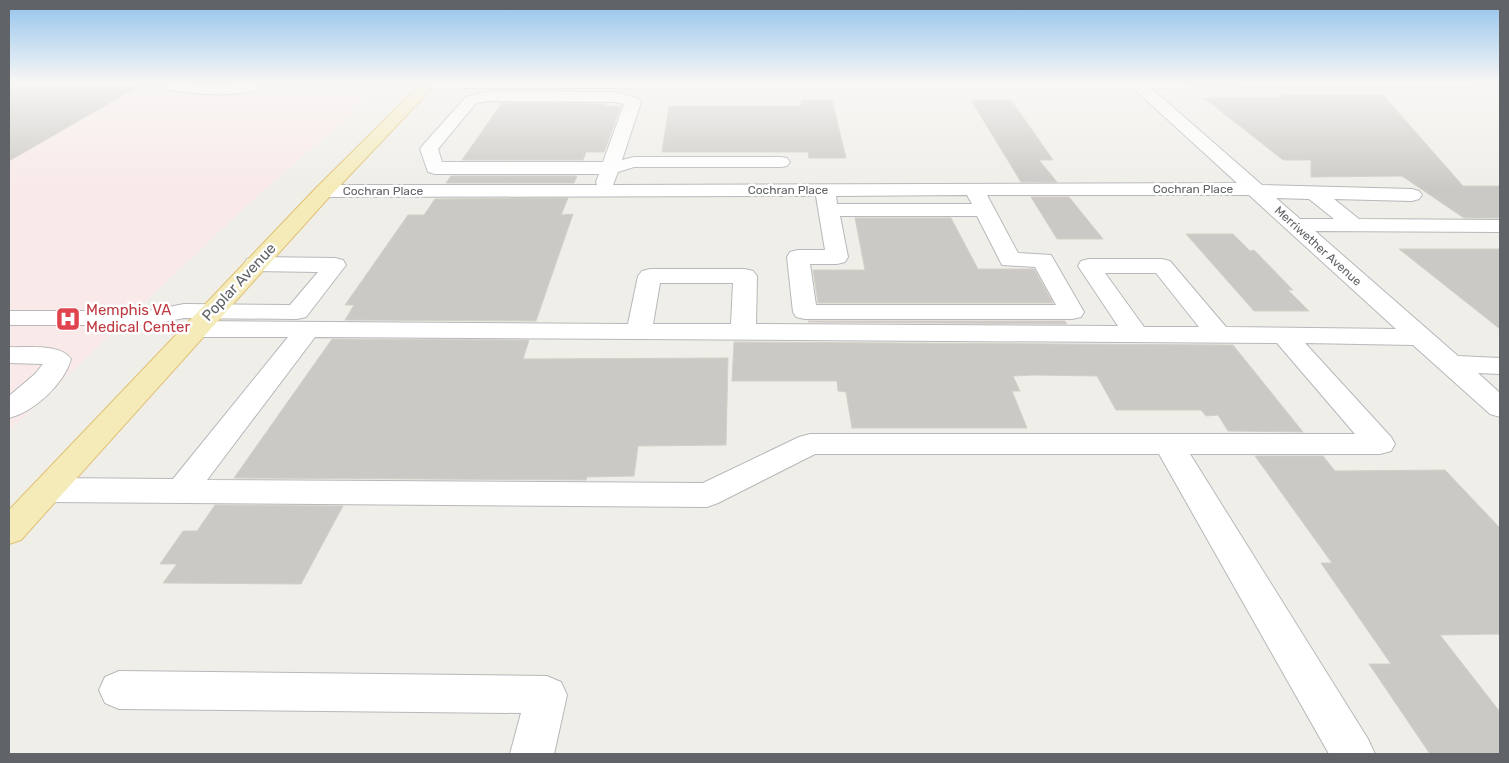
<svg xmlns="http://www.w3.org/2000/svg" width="1509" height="763" font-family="Rubik,sans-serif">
  <rect width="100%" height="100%" fill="#f0eee9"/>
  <path fill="#f9eae9" d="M9,82H387L245,207L9,431Z"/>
  <path fill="#cbc9c5" stroke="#d4d0c8" d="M9,82H146L9,161Z
    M1280,95H1383L1463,186H1500V218H1464L1402,176L1311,177V160H1283L1204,98L1284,97Z
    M801,100H832L846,158H809L808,152H662L669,106H801Z
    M971,100H1011L1053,160H1039L1057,182H1021Z
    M502,103L606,104L605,106H621L604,152H586L583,160H462Z
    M451,176H577L574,183H446Z
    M1031,197H1069L1103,239H1057Z
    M568,198L561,215L573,214L536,321L345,320L354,305H345L408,215H424L435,199Z
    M855,218H951L978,269H1034L1053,303H818L813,270H865Z
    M1186,234H1233L1250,251L1254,250L1293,290H1288L1309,311H1254Z
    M1399,249H1500V329Z
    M808,321H1065L1067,324L808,322Z
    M332,339L529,340L523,359L728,358L726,445L638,446L634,476L587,477L586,480L234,478Z
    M734,342L1233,345L1303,432L1228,431L1218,415L1206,416L1201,410H1116L1097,376L1035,375L1013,376L1020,391H1012L1027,428H852L846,392L838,391L837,381H732Z
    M1255,456H1323L1335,471L1445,470L1500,528V634L1440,635L1500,712V754H1430L1369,664H1391L1321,563H1332Z
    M215,505L343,506L301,584L163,583L177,564H160L183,531H197Z"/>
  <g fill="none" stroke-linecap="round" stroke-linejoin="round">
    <defs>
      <path id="minor" d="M163,82L217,86L248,82H269C256,100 192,94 172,90L167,89Z
        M423,82H1481L1479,85L1474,86L1151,88L1262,185L1412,189L1419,191L1422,195L1419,199L1412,201L1334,199L1359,219L1500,220V232L1315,231L1458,356L1500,358V374L1478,373L1500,393V417L1490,414L1413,345L1305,343L1391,437L1395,444L1391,451L1380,454H1190L1368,739L1375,754H1329L1159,454H815L718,503L707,507L47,502L36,498L31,490L36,482L47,478L173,479L288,337H195L186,334L182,329L186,324L195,321L628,324L638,276L642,271L650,269H745L753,271L757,276L756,324L1118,326L1078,266L1081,261L1089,259H1162L1170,261L1226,327L1396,329L1249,195H987L1018,253L1051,255L1084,312L1081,317L1072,319H805L796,317L793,312L787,257L790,252L798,250H825L816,196L324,197L317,195L314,191L317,187L324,185H597L596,182L599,174H435L428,172L420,149L423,145L466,97L489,91L616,92L639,99L641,102L622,160L634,157H781L787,158L790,162L787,166L781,167H634L618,172L613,185L1237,183L1133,88H429L424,87L422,84ZM489,101L615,102L624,104L603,162H442L438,149L476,103ZM967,195L972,204H837L836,196ZM1276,198L1309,199L1334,219H1300ZM840,216H977L1002,265L1035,267L1056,305H816L810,264H837L845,262L848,257ZM1105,273H1156L1199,327H1144ZM660,283H733L731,324H653ZM315,337L1277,343L1355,434H810L799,437L703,483L207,480Z
        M255,257L335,258L343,260L346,265L306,317L297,319L184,318L148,325H9V311H148L184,304L290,305L318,272L255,271L247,269L244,264L247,259Z
        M9,347C27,348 60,343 71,359C64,384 34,412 9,418V396L35,374L43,364L9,363Z
        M119,671L547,676L561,682L567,695L554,754H510L521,713L119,709L105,703L99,690L105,677Z"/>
      <path id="major" d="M423,82H438L331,195L21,540L9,544V510L317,187Z"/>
    </defs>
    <use href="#minor" stroke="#b6b8bb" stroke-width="2"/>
    <use href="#major" stroke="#e0c172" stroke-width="2"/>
    <use href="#minor" fill="#fff" fill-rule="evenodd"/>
    <use href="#major" fill="#f5ebb9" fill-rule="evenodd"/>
  </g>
  <linearGradient id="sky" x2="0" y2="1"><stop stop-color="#93c3ed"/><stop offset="0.44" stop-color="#f8f7f5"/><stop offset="1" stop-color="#f8f7f5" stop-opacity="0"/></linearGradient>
  <rect width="1509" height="188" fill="url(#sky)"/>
  <defs>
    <symbol id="hospital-square" viewBox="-11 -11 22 22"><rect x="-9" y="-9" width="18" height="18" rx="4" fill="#e0444e" stroke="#fff"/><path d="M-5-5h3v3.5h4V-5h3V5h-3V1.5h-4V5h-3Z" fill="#fff"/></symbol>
  </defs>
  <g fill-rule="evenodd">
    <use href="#hospital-square" x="54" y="305" width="28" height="28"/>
  </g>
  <g text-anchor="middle" stroke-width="5" stroke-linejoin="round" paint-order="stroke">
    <g font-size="12" fill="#606367" stroke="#fff">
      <text x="1193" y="193">Cochran Place</text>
      <text x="788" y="194">Cochran Place</text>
      <text x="383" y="195">Cochran Place</text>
      <text transform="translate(1318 246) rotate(42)" y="4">Merriwether Avenue</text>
    </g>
    <g font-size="15" fill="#606367" stroke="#fff">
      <text transform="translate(239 282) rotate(-47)" y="5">Poplar Avenue</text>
    </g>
    <g font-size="15" fill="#be3a42" stroke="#fff" text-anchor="start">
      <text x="86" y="315">Memphis VA<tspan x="86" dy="17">Medical Center</tspan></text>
    </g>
  </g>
  <rect width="1509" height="763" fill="none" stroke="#606367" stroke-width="20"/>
</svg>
